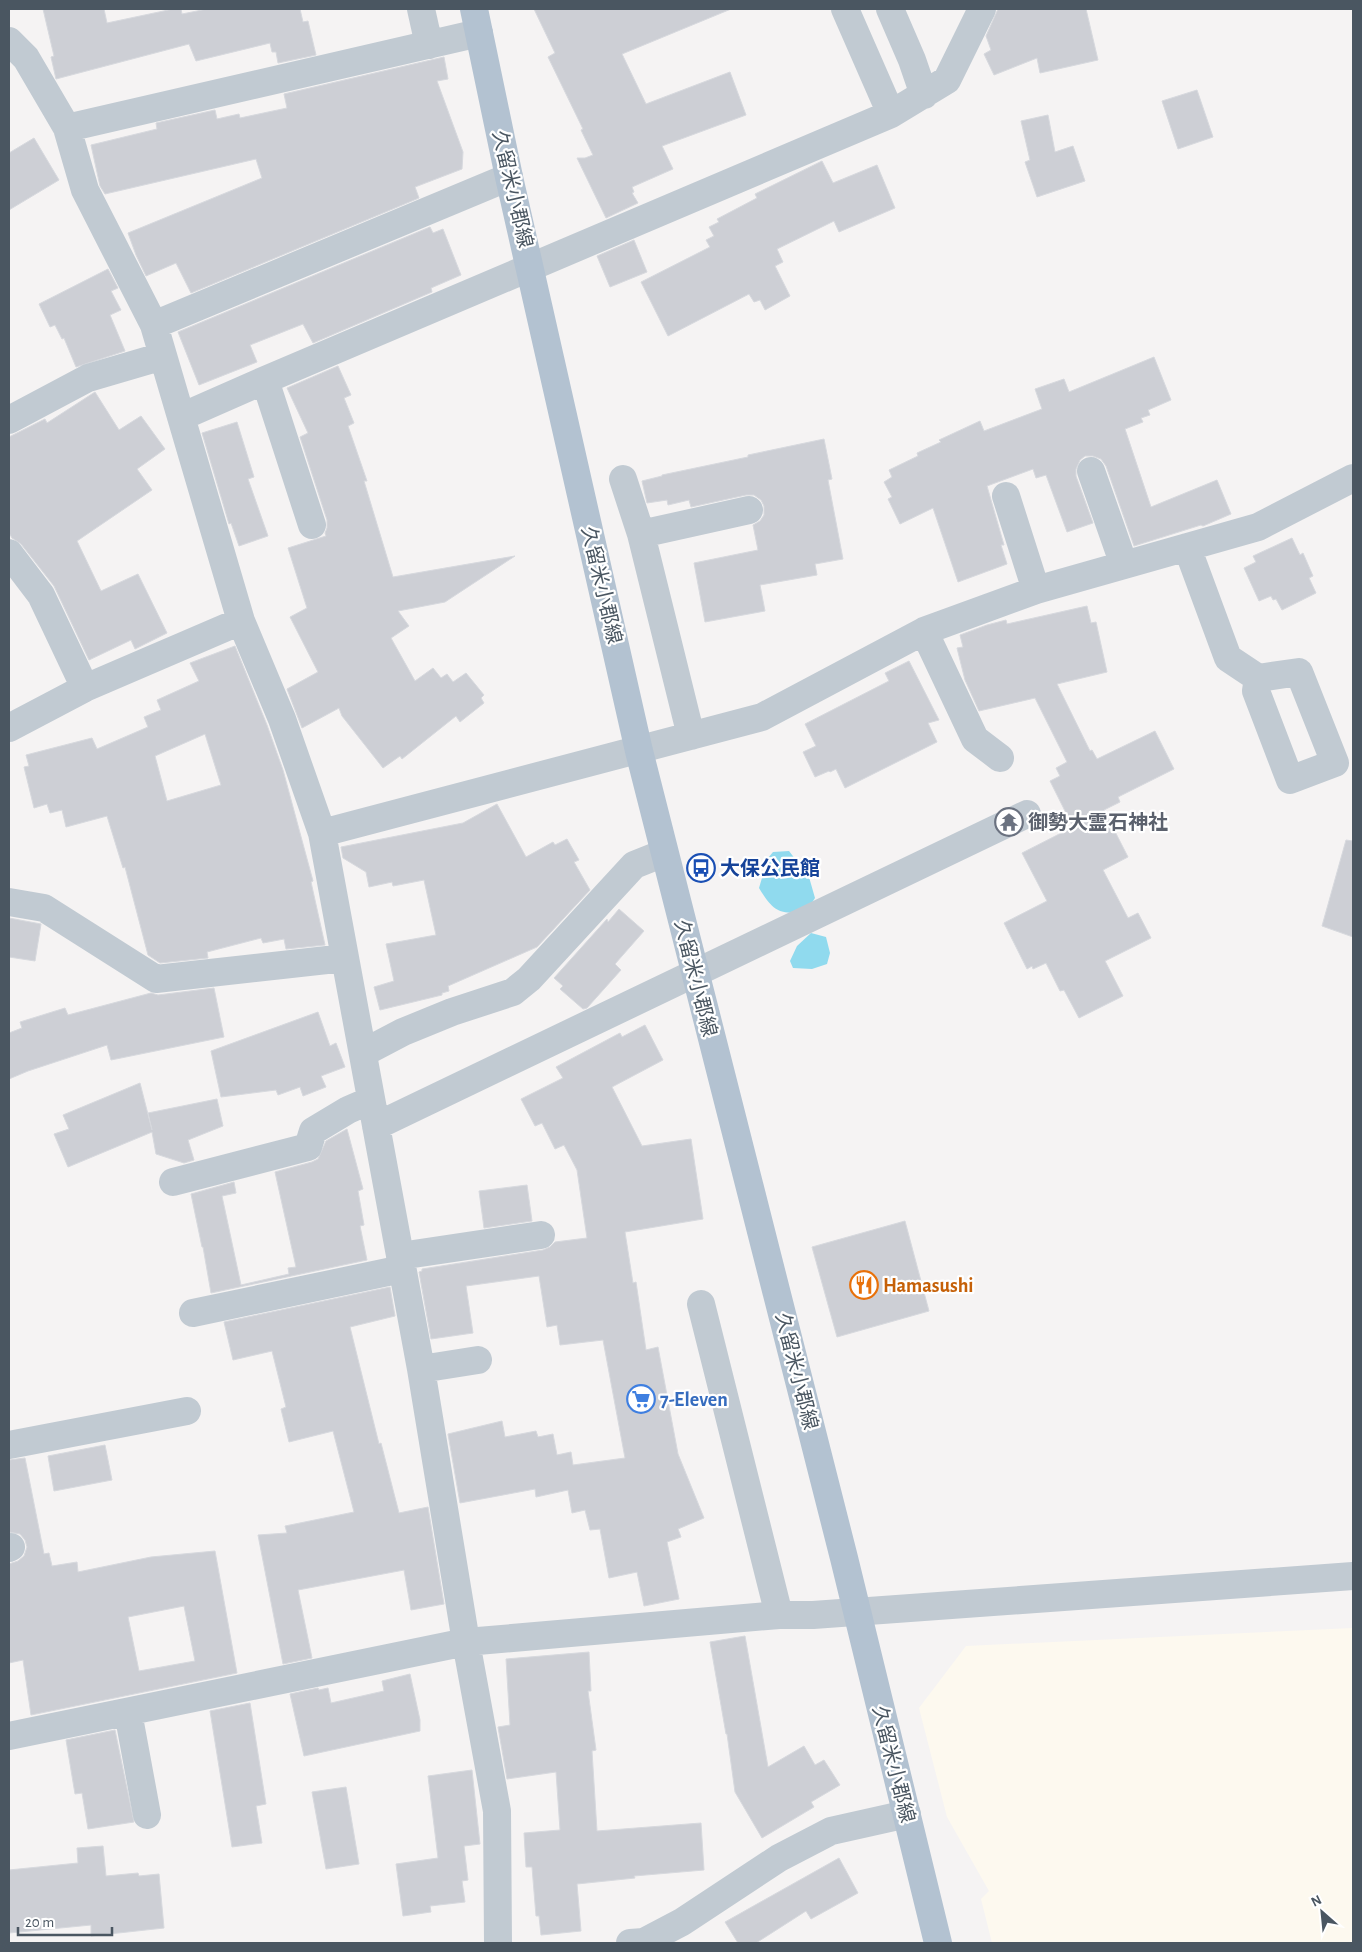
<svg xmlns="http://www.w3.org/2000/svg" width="1362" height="1952" font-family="'Alegreya Sans','Noto Sans JP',sans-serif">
  <rect width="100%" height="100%" fill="#f5f3f3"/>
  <path fill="#fdf9ef" d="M1353,1628V1943H992L981,1899L989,1891L947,1817L919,1708L966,1646Z"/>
  <path fill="#90daee" d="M789,851L809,877L815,898L806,912C779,915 773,911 759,888L768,858L773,852Z
    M811,933L826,937L830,953L827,964L812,969L793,968L790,961L797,946Z"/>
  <path fill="#cdcfd5" stroke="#d7d9de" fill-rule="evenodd" d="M43,9H104L107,23L173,9H181L182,14L207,9H300L303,22L308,21L316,55L278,63L276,52H272L270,43L196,61L189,44L56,79L51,57L54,56Z
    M534,9H731L622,54L646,104L730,72L746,115L662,146L673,169L632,187L634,192L632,193L638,203L606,218L577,158H585L593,155L581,130L583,129L548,57L555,53Z
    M998,9H1086L1098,60L1040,73L1037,58L994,75L984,54L991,50L986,36Z
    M444,57L448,79L437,81L463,152L462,169L415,187L419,198L191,293L176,263L146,276L136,255L128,233L262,178L256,159L105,194L100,186L91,145L157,129L156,123L215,110L217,119L239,114L240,118L287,108L284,94Z
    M1197,90L1213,137L1178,149L1162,101Z
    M1048,115L1055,152L1073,146L1085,181L1037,197L1025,162L1030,160L1021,121Z
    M34,138L59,180L9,210V153Z
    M822,161L833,183L877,165L895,208L839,232L834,221L777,249L783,262L775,266L790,296L765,310L760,300L754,302L749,294L668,336L641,282L710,247L706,240L714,236L709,227L719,222L717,219L757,198L755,194Z
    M430,227L433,233L443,229L461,275L431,288L432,292L313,343L303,324L250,345L257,362L199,385L178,332Z
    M634,240L647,272L610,287L597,256Z
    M108,269L118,288L111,291L121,310L110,315L125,351L76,367L64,338L62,339L55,325L50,327L39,304Z
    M1154,357L1171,400L1148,410L1150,415L1141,418L1143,422L1125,429L1151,507L1217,480L1231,514L1203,526L1201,525L1134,546L1106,466L1101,459L1093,456H1085L1080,460L1076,469V476L1093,523L1067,532L1046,475L1036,478L1033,469L987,486L1004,545H1001L1007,564L958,582L933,508L900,524L888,499L892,497L884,482L892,477L889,470L918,456L917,453L941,442L939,440L980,421L984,431L1042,409L1035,389L1064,379L1069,392Z
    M338,366L351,395L344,398L354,423L348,426L367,481H364L393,577L515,556L445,602L398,611L409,626L391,638L415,681L433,668L441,678L447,674L453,682L466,673L484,695L481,698L484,703L460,722L456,716L402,759L400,756L383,768L342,716L339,708L302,728L287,689L318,672L290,617L307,608L288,548L326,536L325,533L327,528V520L300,437L308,433L287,388Z
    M95,392L119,430L141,416L165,449L137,469L152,490L77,541L101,591L138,574L167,633L135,649L131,640L89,660L54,586L21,544L12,538L9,533V437L45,419L47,423Z
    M237,422L254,477L248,479L268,536L239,546L231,523L229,524L202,433Z
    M824,439L832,479L828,480L843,559L815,564L817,575L760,585L765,611L705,622L694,563L758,550L753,525L760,521L764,515V506L761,500L754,495H746L691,507L689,500L668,505L667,500L647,503L642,481L662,476V475L748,457V455Z
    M1292,538L1300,555L1303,553L1313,576L1309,578L1316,593L1282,610L1276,599L1273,600L1271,596L1259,601L1244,568L1256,562L1253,556Z
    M1087,606L1091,623L1096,622L1107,672L1057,684L1090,751L1092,750L1097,759L1155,731L1174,769L1118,797L1120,802L1104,810L1128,857L1103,870L1128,918L1138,913L1151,938L1105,961L1123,996L1079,1018L1064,990L1060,991L1046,963L1033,969L1032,966L1027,969L1004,923L1047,901L1022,853L1073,827L1050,781L1060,776L1056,768L1067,762L1035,698L979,711L965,680L957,648L963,647L960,635L987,625L1006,620L1007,624Z
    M235,646L267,725L283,770L313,881L311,882L325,945L286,949L284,939L263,943L261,938L207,952L208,958L160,963L148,955L125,867L123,868L107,816L66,827L62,810L50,813L47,804L34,808L24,767L29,766L26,755L92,738L97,749L148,727L144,717L161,710L157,700L199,681L190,663ZM205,734L221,785L167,801L155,756Z
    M909,661L939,720L928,723L937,742L845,788L836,769L830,772L829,771L815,777L803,752L816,746L805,724L889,681L885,673Z
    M497,804L526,857L553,842L555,845L567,839L579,860L574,862L590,890L537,947L448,986L449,991L442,993V995L380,1010L374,987L394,981L386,944L436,935L424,880L393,886L392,882L369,887L366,872L343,858L341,847L463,823Z
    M1346,840L1353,841V937L1322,926Z
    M619,909L644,931L615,964L621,970L587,1008L583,1009L560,989L563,986L554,978L607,919L608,922Z
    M9,918L41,924L35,961L9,957Z
    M214,988L224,1037L111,1060L107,1045L28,1071L9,1079V1033L22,1028L20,1022L65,1008L68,1015L151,993L158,995Z
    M318,1012L330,1046L336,1043L345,1067L321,1076L326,1087L303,1096L300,1087L278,1095L276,1090L221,1097L211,1051Z
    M645,1025L663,1060L612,1087L642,1146L691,1139L703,1219L625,1232L633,1283L636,1282L646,1350L658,1347L678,1454L704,1518L678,1529L681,1537L667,1542L679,1599L644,1606L637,1572L609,1578L600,1529L590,1530L585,1510L572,1513L568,1490L536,1497L535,1489L460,1503L448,1434L502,1421L505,1437L536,1431L538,1437L553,1434L557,1455L571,1452L573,1465L625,1458L603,1340L560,1345L557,1325L547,1327L539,1276L466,1286L473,1333L431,1339L419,1272L422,1271V1269L543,1250L550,1247L555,1242L587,1238L577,1170L564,1145L555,1149L542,1123L535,1126L521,1099L563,1078L556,1067L620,1033L622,1037Z
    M140,1083L152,1130L148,1113L217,1099L223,1126L188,1140L194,1160L184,1163L156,1154L152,1132L68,1167L54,1134L69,1129L63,1115Z
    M347,1129L363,1189L358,1191L364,1225L360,1226L367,1260L211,1293L203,1247H202L191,1194L234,1182L236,1193L222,1196L241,1285L289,1274L288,1268L296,1267L275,1172L312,1162L318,1159L326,1141Z
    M527,1185L532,1221L484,1228L479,1191Z
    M905,1221L929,1311L837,1337L812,1247Z
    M390,1287L395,1316L350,1327L379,1444L381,1443L399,1513L428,1507L444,1604L411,1610L404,1570L298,1590L312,1658L283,1664L258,1535L287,1533L285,1526L354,1512L333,1431L289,1442L281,1409L286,1407L272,1351L233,1360L224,1322Z
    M105,1445L112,1480L54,1491L48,1456Z
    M25,1458L44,1554L49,1553L52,1566L77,1562L78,1572L151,1557L215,1551L237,1673L31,1715L23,1660L9,1663V1564L18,1561L24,1556L27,1547L25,1540L20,1534L9,1532V1460ZM184,1606L195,1661L139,1671L128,1617Z
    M745,1636L768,1767L804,1746L815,1765L824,1760L840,1785L811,1802L814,1807L762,1838L735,1792L727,1734H726L710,1642Z
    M589,1652L591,1691H588L596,1750L592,1751L597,1831L701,1823L704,1870L634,1876L635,1878L577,1884L581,1931L541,1935L539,1916H536L532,1867H526L524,1833L560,1830L556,1772L507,1779L498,1727L510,1725L506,1659Z
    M410,1674L420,1720V1731L304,1756L290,1694L318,1688L319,1690L328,1688L331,1703L384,1691L382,1681Z
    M250,1703L266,1804L256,1806L262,1843L232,1847L210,1711Z
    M115,1730L134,1822L88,1829L82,1793L75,1794L66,1740Z
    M472,1770L480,1844L464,1846L468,1880L462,1881L465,1902L430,1906L431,1912L403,1916L396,1864L438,1858L428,1776Z
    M346,1787L359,1864L326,1869L312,1792Z
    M103,1846L106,1876L138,1873L139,1876L159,1874L164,1928L91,1936V1925L9,1933V1870L78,1863L77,1848Z
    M839,1858L858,1893L811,1919L806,1911L756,1943H738L725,1922Z"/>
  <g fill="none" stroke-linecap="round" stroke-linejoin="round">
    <path stroke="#c1cad2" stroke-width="28" d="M421,9L429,45
      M845,9L891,114
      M890,9L912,60L924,95
      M9,41L26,58L67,128L85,190L154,325L241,621L282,719L322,833L421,1369L466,1642L497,1811L498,1943
      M67,128L479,33
      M154,325L509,177
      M265,380L312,525
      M181,417L265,380L891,114L947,80L982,9
      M9,420L88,378L163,356
      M1091,471L1124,565
      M623,479L641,534
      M1006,496L1036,590
      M1187,547L1228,658L1258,678L1299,672L1335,763L1290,780L1256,691L1258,678
      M9,553L41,595L85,688
      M924,631L975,739L1000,758
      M9,728L85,688L241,621
      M691,736L641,534L749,510
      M322,833L762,717L924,631L1036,590L1258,527L1353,478
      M9,902L44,908L156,979L345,958
      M363,1053L403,1032L452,1012L513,992L529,979L634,865L664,853
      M376,1126L1027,814
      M173,1182L308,1147L313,1131L348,1110L371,1100
      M400,1256L541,1235
      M701,1304L779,1615
      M193,1313L402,1269
      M421,1369L478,1360
      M9,1445L187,1411
      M9,1548L11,1547
      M128,1712L147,1815
      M9,1736L466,1642L779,1615H813L1353,1576
      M630,1943L644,1942L682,1922L779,1858L831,1831L907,1814"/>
    <path stroke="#b3c2d1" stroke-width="28" d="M474,9L509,177L639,751L844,1558L938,1943"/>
  </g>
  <defs>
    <symbol id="temple-ring" viewBox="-11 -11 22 22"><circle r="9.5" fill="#fff" stroke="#6b7280" stroke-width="1.5"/><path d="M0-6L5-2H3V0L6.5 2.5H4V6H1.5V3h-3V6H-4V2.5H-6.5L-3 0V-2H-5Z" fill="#6b7280"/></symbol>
    <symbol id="bus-ring" viewBox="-11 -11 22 22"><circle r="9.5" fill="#fff" stroke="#1a4fb4" stroke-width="1.5"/><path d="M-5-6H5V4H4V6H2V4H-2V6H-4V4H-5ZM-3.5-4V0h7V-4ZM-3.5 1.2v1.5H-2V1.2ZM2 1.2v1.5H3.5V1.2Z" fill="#1a4fb4"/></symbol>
    <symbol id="restaurant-ring" viewBox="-11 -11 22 22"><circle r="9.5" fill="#fff" stroke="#e8710a" stroke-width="1.5"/><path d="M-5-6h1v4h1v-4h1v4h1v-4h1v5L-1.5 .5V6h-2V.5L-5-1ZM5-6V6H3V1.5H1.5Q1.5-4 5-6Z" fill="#e8710a"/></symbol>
    <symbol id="supermarket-ring" viewBox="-11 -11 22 22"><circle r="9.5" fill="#fff" stroke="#3f7fe0" stroke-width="1.5"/><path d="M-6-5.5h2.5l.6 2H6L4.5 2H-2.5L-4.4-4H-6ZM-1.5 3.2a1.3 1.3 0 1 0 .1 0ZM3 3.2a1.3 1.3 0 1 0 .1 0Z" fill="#3f7fe0"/></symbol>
  </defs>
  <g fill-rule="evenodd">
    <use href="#temple-ring" x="993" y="806" width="32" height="32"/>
    <use href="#bus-ring" x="685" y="852" width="32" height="32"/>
    <use href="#restaurant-ring" x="848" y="1269" width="32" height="32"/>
    <use href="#supermarket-ring" x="625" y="1383" width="32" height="32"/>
  </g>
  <g text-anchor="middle" stroke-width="4.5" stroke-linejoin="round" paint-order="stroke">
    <g font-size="20" fill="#4a5661" stroke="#fff">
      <text transform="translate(513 189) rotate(77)" y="7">久留米小郡線</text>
      <text transform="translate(602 585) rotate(77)" y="7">久留米小郡線</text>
      <text transform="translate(696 978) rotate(76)" y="7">久留米小郡線</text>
      <text transform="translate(797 1371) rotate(76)" y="7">久留米小郡線</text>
      <text transform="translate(894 1764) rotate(76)" y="7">久留米小郡線</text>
    </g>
    <g font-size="20" font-weight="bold" fill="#5b616d" stroke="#fff" text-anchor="start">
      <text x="1028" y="829">御勢大霊石神社</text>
    </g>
    <g font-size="20" font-weight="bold" fill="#164399" stroke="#fff" text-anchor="start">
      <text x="720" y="875">大保公民館</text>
    </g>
    <g font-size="20" font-weight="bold" fill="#c56008" stroke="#fff" text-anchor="start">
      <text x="883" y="1292">Hamasushi</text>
    </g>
    <g font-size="20" font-weight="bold" fill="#366cbe" stroke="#fff" text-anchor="start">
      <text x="660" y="1406">7-Eleven</text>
    </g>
  </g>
  <rect width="1362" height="1952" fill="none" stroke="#4a5661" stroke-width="20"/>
  <g transform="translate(1322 1912) rotate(333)" stroke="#ffffff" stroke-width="4" paint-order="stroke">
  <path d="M0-4L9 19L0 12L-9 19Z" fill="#4a5661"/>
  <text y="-8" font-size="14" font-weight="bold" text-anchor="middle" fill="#4a5661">N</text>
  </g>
  <path d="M18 1927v8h94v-8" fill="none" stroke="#4a5661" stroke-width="2.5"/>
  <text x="25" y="1927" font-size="15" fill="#4a5661" stroke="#ffffff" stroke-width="4" paint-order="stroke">20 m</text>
</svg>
